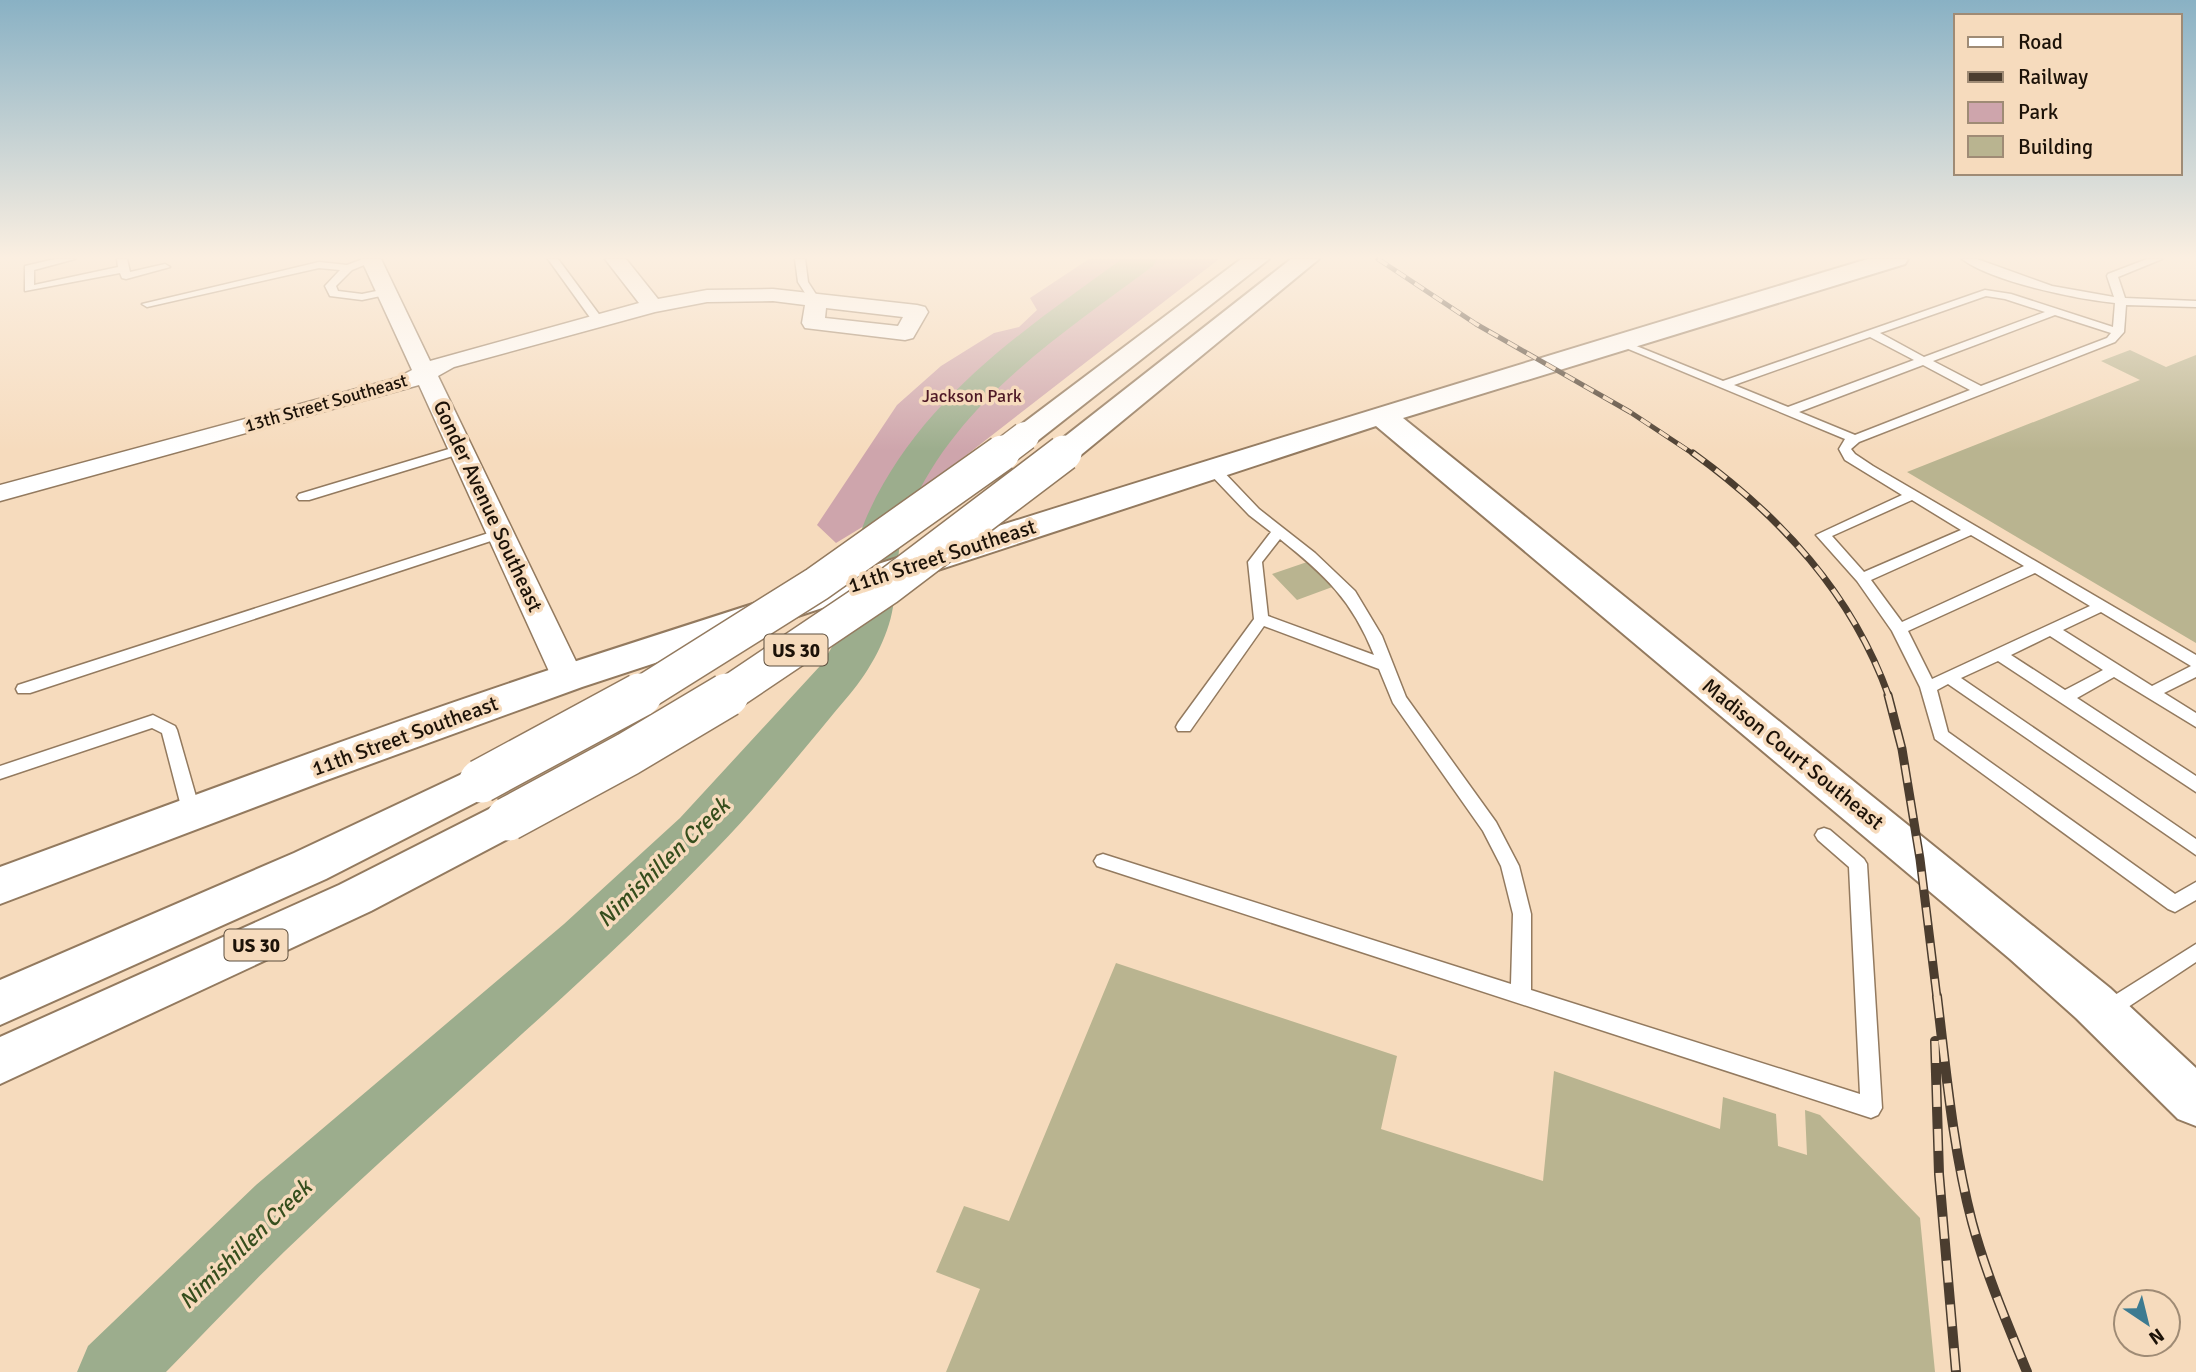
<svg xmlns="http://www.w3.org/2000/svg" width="2196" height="1372" font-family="Signika,sans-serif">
  <rect width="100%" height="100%" fill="#f6dbbd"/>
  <path fill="#cea5ac" d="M1089,259H1219L915,495L836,543L817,525L897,405L941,366L994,333L1019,327L1037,310L1030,298Z"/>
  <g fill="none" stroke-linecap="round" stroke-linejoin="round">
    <path fill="#9cad8d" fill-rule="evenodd" d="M1122,259H1157L1153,266C1059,336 953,404 907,517C896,546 898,577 893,607C888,638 870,670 850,694C806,746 763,801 716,849C586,984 440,1103 305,1232C257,1277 212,1325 166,1372H77L88,1346L256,1185L564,924L680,818L820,666C860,612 843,570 867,516C919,400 1022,331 1122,259Z"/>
  </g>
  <path fill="#b9b490" d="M2130,350L2166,367L2196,355V643L1907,472L2140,380L2101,361Z
    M1310,561L1335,586L1297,600L1272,574Z
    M1116,963L1397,1056L1381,1129L1543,1181L1554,1071L1720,1129L1723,1097L1776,1114L1778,1146L1807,1155L1805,1110L1820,1115L1920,1218L1935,1372H946L980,1289L936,1272L964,1206L1009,1221Z"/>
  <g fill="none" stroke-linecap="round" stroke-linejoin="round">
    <defs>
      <path id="service" d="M55,259H75L34,270V285L118,267L117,259H127L130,272L165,264L170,267L126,279L122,278L120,273L25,291V266Z
        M363,259L376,260L352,270L336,286L338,291L362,294L386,289L390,290V294L362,300L330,296L325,286L340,270L319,268L147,307L142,304L319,262L347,265Z
        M548,259H558L604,321L602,323H594Z
        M795,259H805L808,282L821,302L820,304H812L798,282Z
        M1962,259H1977L2052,286L2114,297L2107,276L2108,274L2147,259H2162L2118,277L2125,298L2196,301V307L2126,305L2124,332L2115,342L1859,442L1851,449L1855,454L1873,466L2196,655V677L2164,693L2196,713V727L2114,677L2077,698L2196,776V792L1998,661L1961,678L2196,839V855L1948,684L1937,690L1948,732L2175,894L2196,882V900L2175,912L2168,909L1935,739L1920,687L1892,631L1857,581L1816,535L1902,495L1845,460L1839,449L1845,439L1614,343L1624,341L1723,381L1985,290L2011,294L2113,327L2115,303C2076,299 1993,282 1962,259ZM1986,296L2005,299L2045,312L1924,357L1880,333ZM2055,315L2111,333L2107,338L1981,386L1933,361ZM1870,337L1914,360L1788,407L1734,385ZM1923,365L1970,390L1855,435L1799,412ZM1912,500L1961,530L1864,572L1832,536ZM1971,535L2024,566L1902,622L1871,580ZM2035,573L2090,606L1932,679L1908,631ZM2101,612L2191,666L2152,686L2063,630ZM2050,636L2103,670L2065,690L2011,655Z
        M462,445L466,446V452L309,500H299L297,497L299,494Z
        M1213,465L1218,466L1259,509L1315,553L1355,591L1382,636L1406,697L1496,822L1519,866L1531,914V990L1860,1094L1849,867L1818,840L1815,835L1818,830L1824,828L1830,830L1864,859L1867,864L1882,1108L1878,1115L1871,1118L1097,866L1094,861L1097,856L1103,854L1511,984L1513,914L1501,866L1483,831L1393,703L1379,669L1264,626L1190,731H1178L1176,727L1178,723L1254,619L1248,562L1271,532L1249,515L1208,472V466ZM1280,539C1325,575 1352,600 1374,655L1268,616L1262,562Z
        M501,529L506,530L508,533L506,536L30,693H18L16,689L18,685Z
        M153,715L175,726L177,730L201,814L198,819L192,821L186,819L183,814L162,733L152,728L0,779V766Z
        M2196,944V962L2113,1017L2106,1020L2099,1017L2096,1011L2099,1005Z"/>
      <path id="minor" d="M361,259H381L430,361L639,303L605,259H626L658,299L707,290L773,289L917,305L925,307L928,312L913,338L905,340L805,328L802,323L805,305L773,301L707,302L655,312L454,367L438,376L584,678L579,686L568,689L557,686L552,678L419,385L0,501V485L397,378L412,370ZM826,308L903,317L898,326L825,318Z"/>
      <path id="tertiary" d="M1868,259H1908L1905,264L1403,418L2110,988L2196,1068V1126L2178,1119L2076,1018L2010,959L1376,426L582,687L324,781L0,904V867C185,799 370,729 558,667C993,525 1430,391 1868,259Z"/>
      <path id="motorway" d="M1241,259H1269L1036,442L1025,445L1014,442L1010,436L1014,430Z
        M1291,259H1319L1076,459L1065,461L1054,459L1049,452L1054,445Z
        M481,765L496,770L502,781L496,792L326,879L0,1025V980L294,853Z
        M508,802L523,807L529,819L523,831L371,911L0,1084V1037L339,885L493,807Z"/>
    </defs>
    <use href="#service" stroke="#937a5f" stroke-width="3"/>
    <use href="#minor" stroke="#937a5f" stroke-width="3"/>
    <use href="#tertiary" stroke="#937a5f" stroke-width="4"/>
    <use href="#motorway" stroke="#937a5f" stroke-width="4"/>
    <use href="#service" fill="#fff" fill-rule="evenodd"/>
    <use href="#minor" fill="#fff" fill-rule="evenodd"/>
    <use href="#tertiary" fill="#fff" fill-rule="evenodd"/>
    <use href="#motorway" fill="#fff" fill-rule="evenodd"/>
    <defs>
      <path id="rail-far3" d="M1378,259L1476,324L1630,412L1695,455"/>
      <path id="rail-far2" d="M1693,453C1780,516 1852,593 1889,697"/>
      <path id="rail-far1" d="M1888,695L1902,749L1920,859L1937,998"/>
      <path id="rail" d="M1937,996C1946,1071 1953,1149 1972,1222C1986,1274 2007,1323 2027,1372
        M1935,1041L1939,1174L1956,1372"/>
    </defs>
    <use href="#rail-far3" stroke="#4b3d2f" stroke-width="5"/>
    <use href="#rail-far2" stroke="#4b3d2f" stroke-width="7"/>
    <use href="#rail-far1" stroke="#4b3d2f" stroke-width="9"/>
    <use href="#rail" stroke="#4b3d2f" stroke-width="10"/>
    <use href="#rail-far3" stroke="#f6dbbd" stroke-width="3.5" stroke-dasharray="11" stroke-linecap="butt"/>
    <use href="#rail-far2" stroke="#f6dbbd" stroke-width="4.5" stroke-dasharray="14" stroke-linecap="butt"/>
    <use href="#rail-far1" stroke="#f6dbbd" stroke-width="6" stroke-dasharray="18" stroke-linecap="butt"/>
    <use href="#rail" stroke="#f6dbbd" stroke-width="7" stroke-dasharray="22" stroke-linecap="butt"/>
    <defs>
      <path id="motorway-bridge-far2" d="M1000,455L1025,436
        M1062,455L1065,452"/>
      <path id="motorway-bridge-far1" d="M637,697L817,584L1002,453
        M724,697L886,588L1064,453"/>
      <path id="motorway-bridge" d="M481,781L640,695
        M508,819L628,754L727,695"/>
    </defs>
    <use href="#motorway-bridge-far2" stroke="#937a5f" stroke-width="31" stroke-linecap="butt"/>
    <use href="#motorway-bridge-far1" stroke="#937a5f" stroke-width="38" stroke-linecap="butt"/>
    <use href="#motorway-bridge" stroke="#937a5f" stroke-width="46" stroke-linecap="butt"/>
    <use href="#motorway-bridge-far2" stroke="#fff" stroke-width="28"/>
    <use href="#motorway-bridge-far1" stroke="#fff" stroke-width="35"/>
    <use href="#motorway-bridge" stroke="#fff" stroke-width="43"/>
  </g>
  <linearGradient id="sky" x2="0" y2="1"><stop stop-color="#89b1c4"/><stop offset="0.57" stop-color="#fbefe1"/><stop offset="1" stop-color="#fbefe1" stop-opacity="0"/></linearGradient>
  <rect width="2196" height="451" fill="url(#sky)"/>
  <g text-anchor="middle" stroke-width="7" stroke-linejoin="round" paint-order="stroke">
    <g font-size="18" fill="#4e1926" stroke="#f6dbbd">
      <text x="972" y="402">Jackson Park</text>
    </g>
    <g font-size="18" fill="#1c1208" stroke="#f6dbbd">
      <text transform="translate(326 403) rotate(-16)" y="6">13th Street Southeast</text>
    </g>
    <g fill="#f6dbbd" stroke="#5d4e3e" stroke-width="2">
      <rect x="764.5" y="634.5" width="63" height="31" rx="5"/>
      <rect x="224.5" y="929.5" width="63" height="31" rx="5"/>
    </g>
    <g font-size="19" font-weight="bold" fill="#1c1208">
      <text x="796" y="657">US 30</text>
      <text x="256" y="952">US 30</text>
    </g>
    <g font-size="21" fill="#1c1208" stroke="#f6dbbd">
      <text transform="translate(488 506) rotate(65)" y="7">Gonder Avenue Southeast</text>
      <text transform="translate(942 556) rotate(-18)" y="7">11th Street Southeast</text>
      <text transform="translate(405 736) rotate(-20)" y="7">11th Street Southeast</text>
      <text transform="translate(1793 754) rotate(39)" y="7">Madison Court Southeast</text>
    </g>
    <g font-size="23" font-style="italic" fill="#364e1d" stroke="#f6dbbd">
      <text transform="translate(663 862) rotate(-44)" y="8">Nimishillen Creek</text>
      <text transform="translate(245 1244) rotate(-44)" y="8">Nimishillen Creek</text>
    </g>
  </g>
  <rect x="1954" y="14" width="228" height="161" fill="#f6dbbd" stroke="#9f8b75" stroke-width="2"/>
  <rect x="1968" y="37" width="35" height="10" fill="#ffffff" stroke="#9f8b75" stroke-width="2"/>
  <text x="2018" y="49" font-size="21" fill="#1c1208">Road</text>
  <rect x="1968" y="72" width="35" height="10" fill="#4b3d2f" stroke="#9f8b75" stroke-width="2"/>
  <text x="2018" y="84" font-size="21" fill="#1c1208">Railway</text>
  <rect x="1968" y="102" width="35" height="21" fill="#cea5ac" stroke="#9f8b75" stroke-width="2"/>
  <text x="2018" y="119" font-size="21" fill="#1c1208">Park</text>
  <rect x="1968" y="136" width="35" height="21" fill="#b9b490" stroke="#9f8b75" stroke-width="2"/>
  <text x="2018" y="154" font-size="21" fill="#1c1208">Building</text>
  <g transform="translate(2147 1323) rotate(145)"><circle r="33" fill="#f6dbbd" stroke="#9f8b75" stroke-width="2"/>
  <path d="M0-5L12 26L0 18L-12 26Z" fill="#3d7b91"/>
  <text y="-10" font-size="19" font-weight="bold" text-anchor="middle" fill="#1c1208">N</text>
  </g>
</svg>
